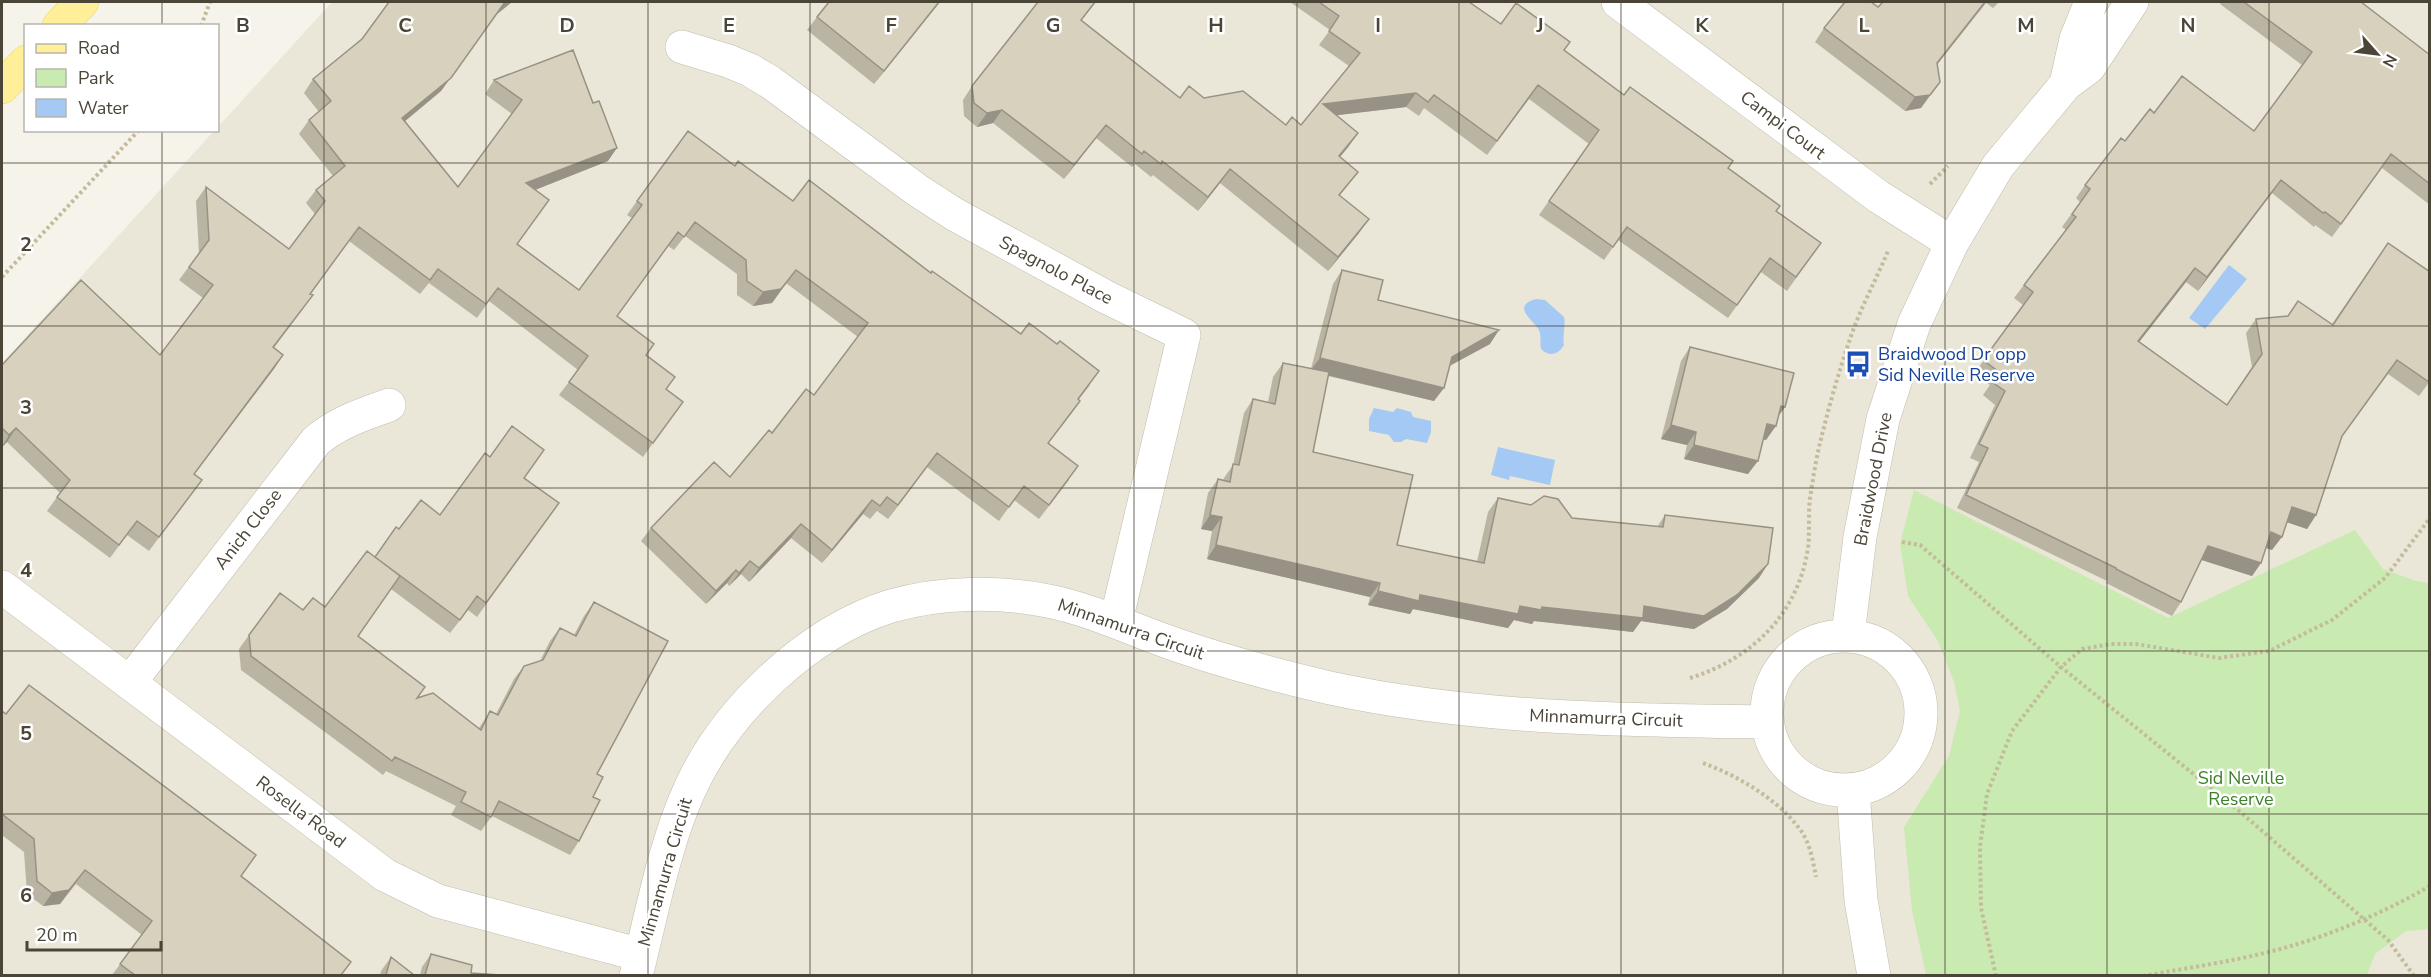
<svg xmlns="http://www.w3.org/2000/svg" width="2431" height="977" font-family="'Nunito Sans',sans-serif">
<rect width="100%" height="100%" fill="#f5f3ea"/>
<!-- residential -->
<path fill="#eae6d8" d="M 332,2 L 2429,2 L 2429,975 L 2,975 L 2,363 L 214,131 L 218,130 L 218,127 Z"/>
<!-- green -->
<path fill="#c9ebb1" d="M 1914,490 L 2168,618 L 2355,530 L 2383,569 L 2416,581 L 2429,583 L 2429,929 L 2406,931 L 2375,954 L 2367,975 L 1926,975 L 1912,910 L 1904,827 L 1949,756 L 1960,711 L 1954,682 L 1938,641 L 1908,596 L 1900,544 Z"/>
<!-- water -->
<path fill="#a4c9f4" d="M 2229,265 L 2247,279 L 2205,329 L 2189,318 Z
M 1536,299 L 1545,300 L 1564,317 C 1566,327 1562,335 1564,345 C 1558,355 1549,357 1541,349 C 1540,344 1541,338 1540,333 C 1538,322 1508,307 1536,299 Z
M 1374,408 L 1393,412 L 1397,408 L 1411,412 L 1413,417 L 1431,421 L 1431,432 L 1427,443 L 1406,439 L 1401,442 L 1394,442 L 1389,435 L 1369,431 L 1369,419 Z
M 1498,447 L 1555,460 L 1550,485 L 1510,476 L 1509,480 L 1491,475 Z"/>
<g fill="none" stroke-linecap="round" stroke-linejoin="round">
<!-- minor casing -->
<g stroke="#c2bdac" stroke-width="34">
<path id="minor" d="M 1618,2 L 1879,197 L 1952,243
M 682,47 L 728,61 L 750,70 L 770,82 L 917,190 L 954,214 L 1106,297 L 1184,335 L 1116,621
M 2066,84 L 2076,39 L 2091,2
M 2,587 L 385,875 L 438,901 L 641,955
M 1848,635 L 1860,537 L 1883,419 L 1914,324 L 1952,243 L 1998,166 L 2066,84 L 2089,67 L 2132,2
M1767 713a77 77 0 1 1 154 0a77 77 0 1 1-154 0Z
M 130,682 L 316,441 C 338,422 362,415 389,405
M 1853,790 L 1861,900 L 1874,976
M 636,976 C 651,917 664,846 689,791 C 724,712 807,632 891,606 C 940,592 998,591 1048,601 C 1084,608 1118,623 1152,636 C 1210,658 1270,674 1330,688 C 1474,719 1621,720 1767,722"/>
</g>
<!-- major casing -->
<g stroke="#ead364" stroke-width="34">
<path id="major" d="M 59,26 L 82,2
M 2,87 L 26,62"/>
</g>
<!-- path -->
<path stroke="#c4bb9c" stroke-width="4" stroke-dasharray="3 3" stroke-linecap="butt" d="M 201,26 L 210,2
M 1930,184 L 1948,166
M 2,277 L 139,130
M 1902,542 L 1920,545 L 2061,667 L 2238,810 L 2388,940 L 2414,976
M 1690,678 C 1752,659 1798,614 1808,548 C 1810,531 1808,514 1810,498 C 1813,479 1816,458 1821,439 C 1829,406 1839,371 1850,339 C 1860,309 1876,280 1888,251
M 1703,763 C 1738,776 1776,798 1799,828 C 1810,842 1813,861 1816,877
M 1996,976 L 1981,908 L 1980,847 L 1987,794 L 2012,731 L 2061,667 L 2082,649 L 2111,644 L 2136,644 L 2219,658 L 2269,651 L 2332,620 L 2385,578 L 2430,518
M 2143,976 C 2192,967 2243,960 2291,946 C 2338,932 2387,911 2430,886"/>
<!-- minor -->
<use href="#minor" stroke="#fff" stroke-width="33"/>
<!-- major -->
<use href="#major" stroke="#ffef99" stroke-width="33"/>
</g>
<!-- wall -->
<path fill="#bab4a3" d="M 940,2 L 874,84 L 807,30 L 817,17 Z
M 1096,2 L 1081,21 L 1180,98 L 1204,98 L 1286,125 L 1301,125 L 1349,66 L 1319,45 L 1330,30 L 1290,2 L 1469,2 L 1501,24 L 1564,51 L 1624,95 L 1728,168 L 1776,211 L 1821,243 L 1787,291 L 1761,272 L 1728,318 L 1618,240 L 1604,260 L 1539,215 L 1589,144 L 1529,99 L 1487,155 L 1424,108 L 1419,116 L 1406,107 L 1337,115 L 1349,146 L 1340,157 L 1348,185 L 1340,195 L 1359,233 L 1328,271 L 1220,183 L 1198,211 L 1153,175 L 1151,177 L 1135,164 L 1132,167 L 1096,138 L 1064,179 L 993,123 L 977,127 L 964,116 L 963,100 L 972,86 Z
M 1883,2 L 1999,2 L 1993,8 L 1986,3 L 1937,65 L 1921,108 L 1905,111 L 1815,42 L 1824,28 L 1878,7 Z
M 2221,2 L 2361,2 L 2430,55 L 2430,205 L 2382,168 L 2332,237 L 2315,225 L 2314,227 L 2272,193 L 2198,291 L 2186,282 L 2139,342 L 2227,405 L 2252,367 L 2246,333 L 2256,319 L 2332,324 L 2388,243 L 2430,381 L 2419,396 L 2388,374 L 2341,438 L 2316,515 L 2307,529 L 2287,522 L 2272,550 L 2266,548 L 2261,563 L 2252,576 L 2201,560 L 2181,602 L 2172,616 L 2106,583 L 2107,581 L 1957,508 L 1979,462 L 1970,458 L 1995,405 L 1983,395 L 1990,385 L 1974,374 L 2023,305 L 2014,298 L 2066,230 L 2062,227 L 2080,202 L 2076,198 L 2085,185 L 2125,141 L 2154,113 L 2254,131 L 2302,65 L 2220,4 Z
M 496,15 L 441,91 L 405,121 L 458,187 L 512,114 L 485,94 L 494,80 L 608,161 L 535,190 L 518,244 L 579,290 L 632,218 L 627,215 L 637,201 L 735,166 L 793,201 L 931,273 L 1090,385 L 1079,399 L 1071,414 L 1048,444 L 1069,480 L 1039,519 L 1014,500 L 999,521 L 927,467 L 888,519 L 877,511 L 870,519 L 863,514 L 822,563 L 791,538 L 749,582 L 741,574 L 729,586 L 727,583 L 706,604 L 641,541 L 651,528 L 730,477 L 772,433 L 814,395 L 858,337 L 786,283 L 772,303 L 753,306 L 737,295 L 737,274 L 685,236 L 674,250 L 668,246 L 617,316 L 646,355 L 666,389 L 683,402 L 643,457 L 559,395 L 578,370 L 489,301 L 477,318 L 429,283 L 420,294 L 349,241 L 310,294 L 303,309 L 274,348 L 283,355 L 194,474 L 202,480 L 149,551 L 127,535 L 110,558 L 47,511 L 60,493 L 7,442 L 2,447 L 2,365 L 160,355 L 203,298 L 179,280 L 199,253 L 196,201 L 206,187 L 289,249 L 315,214 L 306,203 L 316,190 L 333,176 L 299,134 L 309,120 L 319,112 L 304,93 L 313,79 Z
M 1342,270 L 1378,300 L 1490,344 L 1449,366 L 1434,401 L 1328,376 L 1313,452 L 1397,545 L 1477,562 L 1488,512 L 1498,498 L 1572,518 L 1657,527 L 1665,515 L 1759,578 L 1727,609 L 1694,629 L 1641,621 L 1633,632 L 1534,621 L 1532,624 L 1514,620 L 1508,628 L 1413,609 L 1410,614 L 1368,605 L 1370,597 L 1207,559 L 1212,531 L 1201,529 L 1208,493 L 1218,479 L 1223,480 L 1224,478 L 1233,465 L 1244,413 L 1253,399 L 1268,402 L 1273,377 L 1283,363 L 1311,369 L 1333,284 Z
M 1690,347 L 1779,416 L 1766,440 L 1763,439 L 1748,474 L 1684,459 L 1687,445 L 1661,439 L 1681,361 Z
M 490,457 L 525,478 L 559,503 L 477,617 L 468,610 L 450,633 L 391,589 L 358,637 L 418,698 L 479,728 L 490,711 L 496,714 L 514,679 L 524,666 L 540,661 L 550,641 L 560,628 L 574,635 L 584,616 L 594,602 L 597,774 L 593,797 L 579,841 L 570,855 L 492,816 L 481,831 L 451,815 L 456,806 L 386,771 L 383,775 L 241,670 L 239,649 L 249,635 L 303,610 L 325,607 L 375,557 L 399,529 L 440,515 Z
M 2,711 L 241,876 L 342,975 L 112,975 L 142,935 L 76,884 L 60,904 L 43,906 L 27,894 L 24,852 L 2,835 Z
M 431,954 L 471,973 L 500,975 L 420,975 L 422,967 Z
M 391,957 L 414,975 L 380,975 L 381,971 Z"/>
<!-- shaded-wall -->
<path fill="#979285" d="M 505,2 L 512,2 L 496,15 L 441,91 L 392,132 L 402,118 Z
M 939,2 L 940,2 L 874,84 L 884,71 Z
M 1985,2 L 1986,2 L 1927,77 L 1937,63 Z
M 1940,82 L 1921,108 L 1905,111 L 1915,97 Z
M 1416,93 L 1406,107 L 1314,118 L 1323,104 Z
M 1002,110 L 993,123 L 977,127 L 987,113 Z
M 1106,125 L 1096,138 L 1064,179 L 1074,165 Z
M 1358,133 L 1349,146 L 1329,170 L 1339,156 Z
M 617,148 L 608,161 L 517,197 L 526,183 Z
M 1230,169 L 1220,183 L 1198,211 L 1208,197 Z
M 2281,180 L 2272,193 L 2198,291 L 2207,277 Z
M 1369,219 L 1359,233 L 1328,271 L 1338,257 Z
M 2195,268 L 2186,282 L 2129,355 L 2138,341 Z
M 796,270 L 772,303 L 753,306 L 763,292 Z
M 1499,330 L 1490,344 L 1442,370 L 1452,357 Z
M 283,355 L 274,369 L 184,488 L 194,474 Z
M 1320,358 L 1444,388 L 1434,401 L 1310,371 Z
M 1781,406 L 1785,407 L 1775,421 Z
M 1767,424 L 1776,426 L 1766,440 L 1757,438 Z
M 1671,425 L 1696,432 L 1687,445 L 1661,439 Z
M 16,428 L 7,442 L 2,447 L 9,435 Z
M 1694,445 L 1758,461 L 1748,474 L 1684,459 Z
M 937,453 L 927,467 L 888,519 L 898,505 Z
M 872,500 L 863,514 L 822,563 L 832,550 Z
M 2292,507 L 2316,515 L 2307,529 L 2283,521 Z
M 1210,515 L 1222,517 L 1212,531 L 1201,529 Z
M 801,524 L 791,538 L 749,582 L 759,568 Z
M 2271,532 L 2282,537 L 2272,550 L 2261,546 Z
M 1216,545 L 1380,583 L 1370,597 L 1207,559 Z
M 2208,546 L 2261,563 L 2252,576 L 2199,559 Z
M 750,561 L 741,574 L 729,586 L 739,573 Z
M 1768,564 L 1759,578 L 1727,609 L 1694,629 L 1641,621 L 1633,632 L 1534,621 L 1532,624 L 1514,620 L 1508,628 L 1413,609 L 1410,614 L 1368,605 L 1378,591 L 1520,606 L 1542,607 Z
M 736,570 L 727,583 L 706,604 L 716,591 Z
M 85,870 L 60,904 L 43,906 L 52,893 Z"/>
<!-- building -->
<path fill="#d8d1be" stroke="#979285" stroke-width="1.5" d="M 389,2 L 505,2 L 451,78 L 402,118 L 458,187 L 522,100 L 494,80 L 573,50 L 593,103 L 599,101 L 617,148 L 526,183 L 549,200 L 517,244 L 579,290 L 642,205 L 637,201 L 688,131 L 735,166 L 738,161 L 793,201 L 809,180 L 931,273 L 932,271 L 1021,334 L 1029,323 L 1057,344 L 1060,341 L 1099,371 L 1078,399 L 1080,401 L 1048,443 L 1078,466 L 1049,505 L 1024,486 L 1009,507 L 937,453 L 898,505 L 887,497 L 880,506 L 872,500 L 832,550 L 801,524 L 759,568 L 750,561 L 739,573 L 736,570 L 716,591 L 651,528 L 714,462 L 730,477 L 769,430 L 772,433 L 806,389 L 814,395 L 868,323 L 796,270 L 781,289 L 763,292 L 747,281 L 746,260 L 695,222 L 684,237 L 678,232 L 617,316 L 654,344 L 646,355 L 675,377 L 666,389 L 683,402 L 653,443 L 569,382 L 588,356 L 498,288 L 486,304 L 438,269 L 430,280 L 359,227 L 310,294 L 313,295 L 273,347 L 283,355 L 194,474 L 202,480 L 159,537 L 137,521 L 119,545 L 57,497 L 70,480 L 16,428 L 9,435 L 2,428 L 2,365 L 81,280 L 160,355 L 213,285 L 189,267 L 209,240 L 206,187 L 289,249 L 325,201 L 316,190 L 345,166 L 309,120 L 331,101 L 313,79 L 362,39 Z
M 829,2 L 939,2 L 884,71 L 817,17 Z
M 1038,2 L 1095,2 L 1081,20 L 1180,98 L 1189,86 L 1204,98 L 1243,91 L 1286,125 L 1292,117 L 1301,125 L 1360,53 L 1329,31 L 1339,16 L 1319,2 L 1469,2 L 1501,24 L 1516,3 L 1570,42 L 1564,50 L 1624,95 L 1630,87 L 1733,161 L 1728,168 L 1780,206 L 1776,211 L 1821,243 L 1796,277 L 1770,258 L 1737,305 L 1627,227 L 1613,247 L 1549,201 L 1599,130 L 1538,85 L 1497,141 L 1434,95 L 1428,102 L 1416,93 L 1323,104 L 1358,133 L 1339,156 L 1358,172 L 1339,195 L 1369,219 L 1338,257 L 1230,169 L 1208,197 L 1162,161 L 1161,164 L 1144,151 L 1142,154 L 1106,125 L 1074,165 L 1002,110 L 987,113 L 974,103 L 972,86 Z
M 1845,2 L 1871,2 L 1878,7 L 1883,2 L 1985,2 L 1937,63 L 1940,82 L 1930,95 L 1915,97 L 1824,28 Z
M 2244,2 L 2361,2 L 2430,55 L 2430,184 L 2391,154 L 2341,224 L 2325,212 L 2323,213 L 2281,180 L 2207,277 L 2195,268 L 2138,341 L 2227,405 L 2262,354 L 2256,319 L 2288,316 L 2298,301 L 2333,325 L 2388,243 L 2430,272 L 2430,381 L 2429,382 L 2397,360 L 2342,436 L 2316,515 L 2292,507 L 2282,537 L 2271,532 L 2261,563 L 2208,546 L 2181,602 L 2116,569 L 2116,568 L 1966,495 L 1988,448 L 1979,444 L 2005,391 L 1992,382 L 1999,372 L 1983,360 L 2033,292 L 2024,285 L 2076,217 L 2072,214 L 2090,189 L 2085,185 L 2121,138 L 2125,141 L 2150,109 L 2154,113 L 2182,76 L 2254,131 L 2312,52 Z
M 1342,270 L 1383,280 L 1378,300 L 1499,330 L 1452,357 L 1444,388 L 1320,358 Z
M 1690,347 L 1794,373 L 1785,407 L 1781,406 L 1776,426 L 1767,424 L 1758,461 L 1694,445 L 1696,432 L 1671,425 Z
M 1283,363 L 1329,372 L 1313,452 L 1413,475 L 1397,545 L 1484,563 L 1498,498 L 1531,505 L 1544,496 L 1558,499 L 1572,518 L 1663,527 L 1665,515 L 1773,528 L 1768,564 L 1737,595 L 1704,616 L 1644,606 L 1643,618 L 1542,607 L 1541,610 L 1520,606 L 1518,614 L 1420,595 L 1419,601 L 1378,591 L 1380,583 L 1216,545 L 1222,517 L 1210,515 L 1218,479 L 1230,482 L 1233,464 L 1239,465 L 1253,399 L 1275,404 Z
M 512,426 L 544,450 L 524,478 L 559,503 L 486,603 L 477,596 L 460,620 L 375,557 L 396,527 L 399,529 L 421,500 L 440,515 L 485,453 L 490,457 Z
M 367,551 L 400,576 L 358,636 L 425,687 L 417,698 L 433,693 L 481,730 L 490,711 L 498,715 L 524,666 L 543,660 L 560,628 L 576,636 L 594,602 L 668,641 L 597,774 L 603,777 L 593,797 L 600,800 L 579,841 L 499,801 L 491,817 L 461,802 L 466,792 L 395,757 L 392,761 L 251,656 L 249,635 L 280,593 L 303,610 L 313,598 L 325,607 Z
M 29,685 L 256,855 L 241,876 L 351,962 L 341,975 L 135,975 L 120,964 L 152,921 L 85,870 L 69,890 L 52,893 L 37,881 L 34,839 L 2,814 L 2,711 L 6,714 Z
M 431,954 L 472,965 L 471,973 L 500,975 L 425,975 Z
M 391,957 L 414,975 L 386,975 Z"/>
<!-- grid -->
<path fill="none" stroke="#4a4537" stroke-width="1.5" stroke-opacity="0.55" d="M 162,2 L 162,26M 324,2 L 324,976M 486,2 L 486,976M 648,2 L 648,976M 810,2 L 810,976M 972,2 L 972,976M 1134,2 L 1134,976M 1297,2 L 1297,976M 1459,2 L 1459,976M 1621,2 L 1621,976M 1783,2 L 1783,976M 1945,2 L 1945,976M 2107,2 L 2107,976M 2269,2 L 2269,976M 162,130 L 162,976M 2,163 L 2430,163M 2,326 L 2430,326M 2,488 L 2430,488M 2,651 L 2430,651M 2,814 L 2430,814"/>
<!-- icons -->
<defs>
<g id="bus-bare" transform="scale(2.07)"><path d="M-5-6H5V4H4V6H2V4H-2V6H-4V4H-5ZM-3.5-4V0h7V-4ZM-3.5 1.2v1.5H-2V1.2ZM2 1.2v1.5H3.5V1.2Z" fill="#1a4fb4" stroke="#fff" stroke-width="2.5" paint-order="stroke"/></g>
</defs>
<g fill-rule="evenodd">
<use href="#bus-bare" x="1858" y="364"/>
</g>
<g text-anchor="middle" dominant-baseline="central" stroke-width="5" stroke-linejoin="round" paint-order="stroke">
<!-- street labels -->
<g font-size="18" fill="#4a4537" stroke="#fff">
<text transform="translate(1783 125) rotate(37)">Campi Court</text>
<text transform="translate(1056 270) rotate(28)">Spagnolo Place</text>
<text transform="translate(1873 479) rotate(-79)">Braidwood Drive</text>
<text transform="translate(248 529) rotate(-52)">Anich Close</text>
<text transform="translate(1131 629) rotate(19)">Minnamurra Circuit</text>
<text transform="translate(1606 718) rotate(2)">Minnamurra Circuit</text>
<text transform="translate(301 812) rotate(37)">Rosella Road</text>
<text transform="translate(665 872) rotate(-74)">Minnamurra Circuit</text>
</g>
<!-- transit labels -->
<g font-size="18" fill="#164399" stroke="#fff" text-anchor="start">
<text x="1878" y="354">Braidwood Dr opp<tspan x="1878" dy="21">Sid Neville Reserve</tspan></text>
</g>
<!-- park labels -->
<g font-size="18" fill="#3d8027" stroke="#fff">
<text x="2241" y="778">Sid Neville<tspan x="2241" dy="21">Reserve</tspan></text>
</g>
</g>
<g font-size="20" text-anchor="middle" font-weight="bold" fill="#4a4537" stroke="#fff" stroke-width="5" stroke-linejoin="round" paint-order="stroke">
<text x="243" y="32">B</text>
<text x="405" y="32">C</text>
<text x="567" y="32">D</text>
<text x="729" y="32">E</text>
<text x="891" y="32">F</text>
<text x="1053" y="32">G</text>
<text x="1216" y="32">H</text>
<text x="1378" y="32">I</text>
<text x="1540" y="32">J</text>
<text x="1702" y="32">K</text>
<text x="1864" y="32">L</text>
<text x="2026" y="32">M</text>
<text x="2188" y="32">N</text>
<text x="26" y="251">2</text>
<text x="26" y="414">3</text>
<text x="26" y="577">4</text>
<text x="26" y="740">5</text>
<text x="26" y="902">6</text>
</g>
<!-- border -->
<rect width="2431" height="977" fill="none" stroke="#4a4537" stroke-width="6"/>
<!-- legend -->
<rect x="24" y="24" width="195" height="108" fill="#ffffff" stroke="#b7b5af" stroke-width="1.5"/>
<rect x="36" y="44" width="30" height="9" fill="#ffef99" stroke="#b7b5af" stroke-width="1.5"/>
<text x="78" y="54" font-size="18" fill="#4a4537">Road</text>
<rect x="36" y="69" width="30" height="18" fill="#c9ebb1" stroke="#b7b5af" stroke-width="1.5"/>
<text x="78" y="84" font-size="18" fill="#4a4537">Park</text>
<rect x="36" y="99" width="30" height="18" fill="#a4c9f4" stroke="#b7b5af" stroke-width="1.5"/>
<text x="78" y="114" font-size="18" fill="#4a4537">Water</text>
<!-- north arrow -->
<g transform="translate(2377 54) rotate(118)" stroke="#ffffff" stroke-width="4.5" paint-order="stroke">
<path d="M0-4.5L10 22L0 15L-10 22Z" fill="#4a4537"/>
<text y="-9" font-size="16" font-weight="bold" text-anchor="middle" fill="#4a4537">N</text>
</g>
<!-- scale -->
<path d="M27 941v9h134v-9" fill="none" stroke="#4a4537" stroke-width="3"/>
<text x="36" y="941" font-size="18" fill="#4a4537" stroke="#ffffff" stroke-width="4.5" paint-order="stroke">20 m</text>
</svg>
